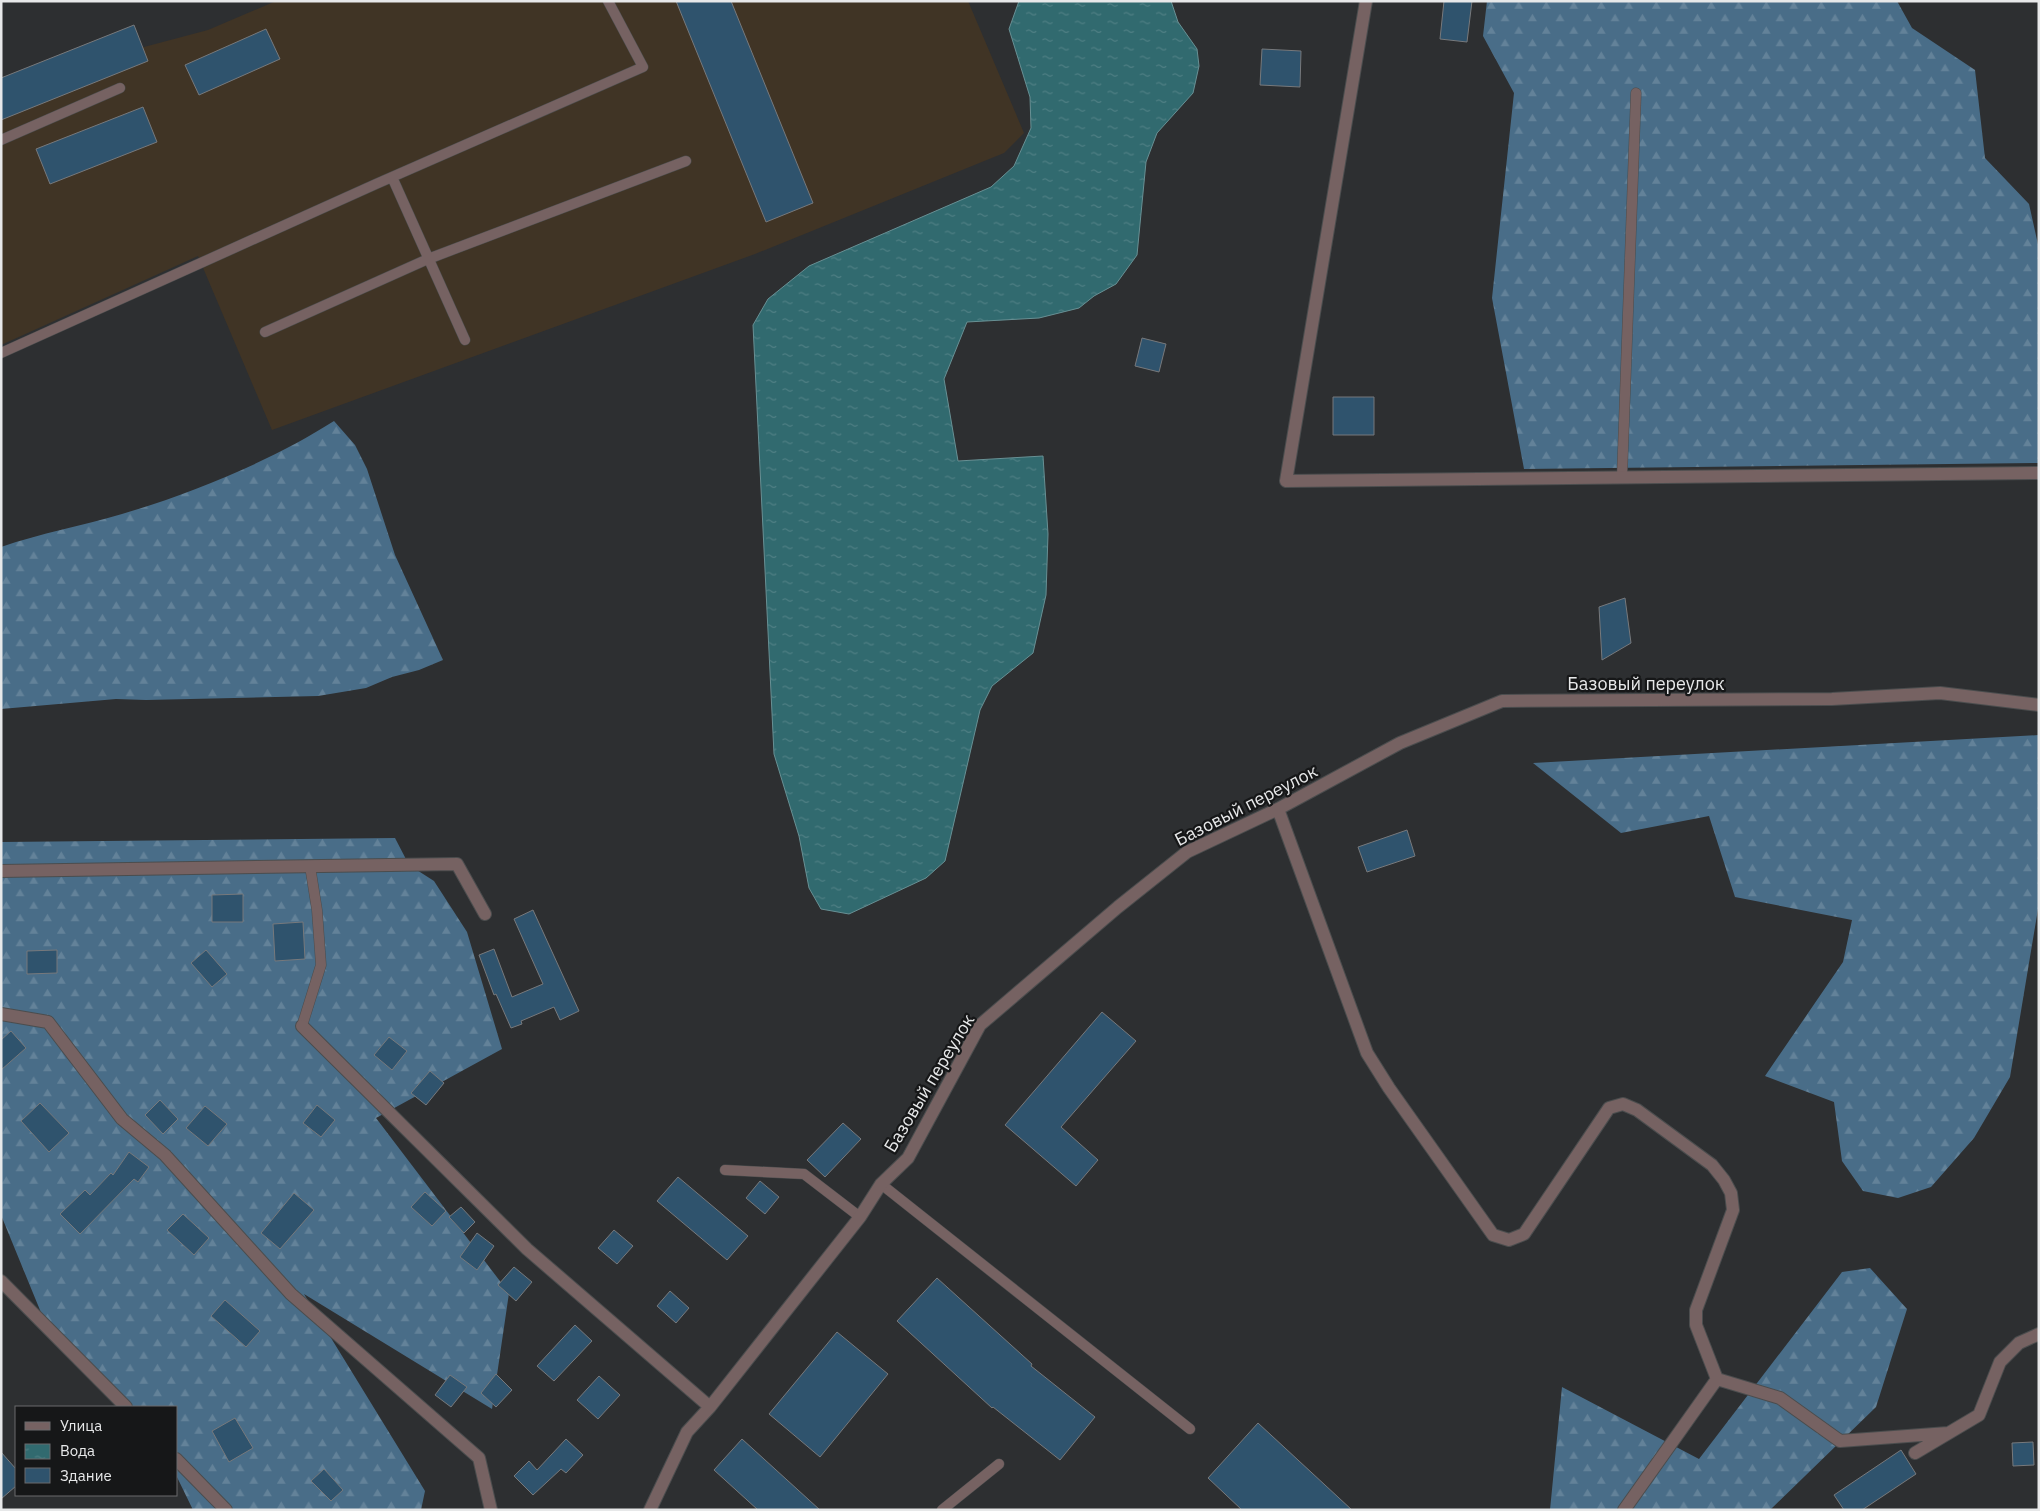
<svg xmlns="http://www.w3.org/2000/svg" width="2040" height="1511" font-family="'IBM Plex Sans',sans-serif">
<defs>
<pattern id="forest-firs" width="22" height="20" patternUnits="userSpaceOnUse" patternTransform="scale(1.25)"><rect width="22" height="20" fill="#496d88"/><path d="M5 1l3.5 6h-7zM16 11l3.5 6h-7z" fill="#638299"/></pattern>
<pattern id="water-ripples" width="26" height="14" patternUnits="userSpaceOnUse" patternTransform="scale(1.25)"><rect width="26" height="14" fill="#316a6f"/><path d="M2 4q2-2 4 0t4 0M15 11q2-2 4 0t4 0" fill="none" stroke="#4f7f84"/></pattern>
</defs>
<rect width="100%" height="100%" fill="#2d2f31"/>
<!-- industrial -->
<path fill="#403425" d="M 276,1 L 968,1 L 1024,133 L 1004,153 L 755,254 L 272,430 L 198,256 L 1,345 L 1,85 L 208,30 Z"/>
<!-- forest -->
<path fill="url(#forest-firs)" d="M 1487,1 L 1897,1 L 1912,28 L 1975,70 L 1985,158 L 2029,204 L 2039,249 L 2039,463 L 1524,469 L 1492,298 L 1514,93 L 1483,36 Z
M 334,421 L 355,445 L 367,469 L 395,555 L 443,660 L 419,670 L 392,677 L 366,688 L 318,696 L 146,700 L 116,699 L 1,709 L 1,547 C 41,533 82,526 122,514 C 193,493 271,461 334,421 Z
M 2039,735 L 2039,903 L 2010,1077 L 1974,1138 L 1931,1187 L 1898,1198 L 1863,1191 L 1842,1161 L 1834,1102 L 1765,1076 L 1843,962 L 1852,920 L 1735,897 L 1709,816 L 1621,833 L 1533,763 Z
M 395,838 L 409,865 L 434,881 L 467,932 L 502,1049 L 376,1118 L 509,1293 L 492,1409 L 304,1294 L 425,1491 L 421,1510 L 193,1510 L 176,1475 L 176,1407 L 120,1407 L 42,1315 L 1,1215 L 1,842 Z
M 1870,1268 L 1907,1309 L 1876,1407 L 1770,1510 L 1550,1510 L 1562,1387 L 1699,1459 L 1842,1272 Z"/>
<!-- water -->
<path fill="url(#water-ripples)" stroke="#689094" d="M 1019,1 L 1171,1 L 1178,22 L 1197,49 L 1199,66 L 1193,93 L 1157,133 L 1146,162 L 1137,255 L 1116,284 L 1094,296 L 1079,308 L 1039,318 L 967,322 L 944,379 L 958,461 L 1043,456 L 1048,534 L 1046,595 L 1033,653 L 992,686 L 980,710 L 945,861 L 926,878 L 849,914 L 821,909 L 809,888 L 799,836 L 774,754 L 753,325 L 768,299 L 809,266 L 991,187 L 1014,166 L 1031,128 L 1030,97 L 1009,29 Z"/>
<!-- building -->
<path fill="#2f536d" stroke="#77797c" d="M 676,1 L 731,1 L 813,203 L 766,222 Z
M 1444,1 L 1472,1 L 1467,42 L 1440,39 Z
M 134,25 L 148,61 L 1,120 L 1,78 Z
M 266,29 L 280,59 L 199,95 L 185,65 Z
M 1262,49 L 1301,51 L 1300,87 L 1260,85 Z
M 143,107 L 157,142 L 50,184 L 36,149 Z
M 1142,338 L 1166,344 L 1159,372 L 1135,366 Z
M 1333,397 L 1374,397 L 1374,435 L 1333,435 Z
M 1625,598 L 1631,643 L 1602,660 L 1599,607 Z
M 1407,830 L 1415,856 L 1367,872 L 1358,847 Z
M 243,894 L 243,922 L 212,922 L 212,895 Z
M 533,910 L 579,1011 L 560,1020 L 554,1007 L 521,1021 L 522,1024 L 511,1028 L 496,994 L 494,995 L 479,955 L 494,949 L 512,997 L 543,984 L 514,919 Z
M 303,922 L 305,959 L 275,961 L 273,924 Z
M 57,950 L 57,973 L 27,974 L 27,951 Z
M 206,950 L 227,974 L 212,987 L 191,963 Z
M 1102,1012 L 1136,1041 L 1061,1127 L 1098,1160 L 1076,1186 L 1005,1125 Z
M 11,1031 L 26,1048 L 1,1070 L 1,1040 Z
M 389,1037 L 407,1051 L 392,1070 L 374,1055 Z
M 430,1071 L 444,1083 L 426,1105 L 411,1093 Z
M 160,1100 L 178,1119 L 163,1134 L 145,1115 Z
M 40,1103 L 69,1133 L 49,1152 L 21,1121 Z
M 317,1105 L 335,1120 L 321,1137 L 303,1123 Z
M 205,1106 L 227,1124 L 208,1146 L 186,1128 Z
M 843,1123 L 861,1139 L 825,1177 L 807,1160 Z
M 129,1152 L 149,1167 L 138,1182 L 134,1179 L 80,1234 L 60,1214 L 85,1190 L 90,1195 L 111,1173 L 113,1175 Z
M 678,1177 L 748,1236 L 727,1260 L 657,1201 Z
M 760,1181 L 779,1197 L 765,1214 L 746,1198 Z
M 425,1192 L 446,1211 L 432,1226 L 411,1207 Z
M 294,1193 L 314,1210 L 280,1249 L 261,1233 Z
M 461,1207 L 475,1222 L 464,1233 L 449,1217 Z
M 183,1214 L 209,1238 L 194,1255 L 167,1230 Z
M 614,1230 L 633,1246 L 617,1264 L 598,1248 Z
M 477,1233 L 494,1246 L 477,1270 L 460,1257 Z
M 514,1267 L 532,1282 L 516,1301 L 498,1285 Z
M 937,1278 L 1032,1364 L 1031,1366 L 1095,1417 L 1060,1460 L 993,1407 L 992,1408 L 897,1321 Z
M 670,1291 L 689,1308 L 676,1323 L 657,1306 Z
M 225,1300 L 260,1331 L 246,1347 L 211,1316 Z
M 575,1325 L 592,1341 L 554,1381 L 537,1366 Z
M 837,1332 L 888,1374 L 820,1457 L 769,1414 Z
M 496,1374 L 512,1390 L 496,1407 L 481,1393 Z
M 450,1375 L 467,1387 L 451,1407 L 435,1395 Z
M 599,1376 L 620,1395 L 598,1419 L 577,1400 Z
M 235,1418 L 253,1448 L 229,1462 L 212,1431 Z
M 1258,1423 L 1352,1510 L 1242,1510 L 1208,1478 Z
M 566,1439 L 583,1455 L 566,1473 L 561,1469 L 533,1495 L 514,1476 L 529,1461 L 537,1470 Z
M 742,1439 L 820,1510 L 758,1510 L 714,1470 Z
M 2033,1442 L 2034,1465 L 2013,1466 L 2012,1443 Z
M 1901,1450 L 1916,1474 L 1862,1510 L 1844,1510 L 1834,1495 Z
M 1,1452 L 16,1469 L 16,1486 L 1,1499 Z
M 324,1469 L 343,1490 L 331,1501 L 311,1481 Z"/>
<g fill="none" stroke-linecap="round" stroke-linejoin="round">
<!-- lane casing -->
<g stroke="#4b4d4e" stroke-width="11">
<path id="lane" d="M 1,140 L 120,88
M 392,177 L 465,340
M 265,332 L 428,259 L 686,161
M 1,353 L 376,184 L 643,67 L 608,1
M 1622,477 L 1636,93
M 302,1026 L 321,965 L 317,910 L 310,866
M 725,1170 L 804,1174 L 860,1217
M 881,1184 L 1190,1429
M 942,1510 L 999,1464"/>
</g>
<!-- street casing -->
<g stroke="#4b4d4e" stroke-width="14">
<path id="street" d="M 1366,1 L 1286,481 L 2039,473
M 1278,809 L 1367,1053 L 1389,1088 L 1493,1235 L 1509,1240 L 1524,1234 L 1609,1108 L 1623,1104 L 1637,1110 L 1712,1165 L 1724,1180 L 1731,1193 L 1733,1210 L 1696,1310 L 1696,1325 L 1717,1379
M 1,871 L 457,864 L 485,914
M 1,1014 L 48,1022 L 122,1119 L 165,1155 L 291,1294 L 479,1458 L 491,1510
M 302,1026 L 527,1249 L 710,1407
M 1,1281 L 126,1407
M 1915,1453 L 1979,1415 L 2000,1362 L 2019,1343 L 2039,1334
M 176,1459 L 226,1510
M 650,1510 L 687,1432 L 710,1407 L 860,1217 L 881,1184 L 908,1158 L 980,1025 L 1118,907 L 1187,852 L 1278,809 L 1400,743 L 1502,701 L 1832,699 L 1940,693 L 2039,705
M 1624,1510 L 1717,1379 L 1780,1398 L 1840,1441 L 1948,1433"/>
</g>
<!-- lane -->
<use href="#lane" stroke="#766262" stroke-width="10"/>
<!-- street -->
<use href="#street" stroke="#766262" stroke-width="12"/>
</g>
<g text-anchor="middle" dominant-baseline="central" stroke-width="4.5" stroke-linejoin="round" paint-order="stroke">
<!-- street labels -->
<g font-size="18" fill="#e7e8e9" stroke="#161718">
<text x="1646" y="683">Базовый переулок</text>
<text transform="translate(1246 805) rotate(-27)">Базовый переулок</text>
<text transform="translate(929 1083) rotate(-59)">Базовый переулок</text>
</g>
</g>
<!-- border -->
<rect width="2040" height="1511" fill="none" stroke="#e7e8e9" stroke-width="5"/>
<!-- legend -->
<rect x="15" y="1406" width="162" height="90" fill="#161718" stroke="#6a6b6c"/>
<rect x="25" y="1422" width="25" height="8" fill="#766262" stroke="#6a6b6c"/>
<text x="60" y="1431" font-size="15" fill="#e7e8e9">Улица</text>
<rect x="25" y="1444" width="25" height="15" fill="url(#water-ripples)" stroke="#6a6b6c"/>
<text x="60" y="1456" font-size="15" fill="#e7e8e9">Вода</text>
<rect x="25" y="1468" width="25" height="15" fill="#2f536d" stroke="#6a6b6c"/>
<text x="60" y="1481" font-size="15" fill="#e7e8e9">Здание</text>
</svg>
